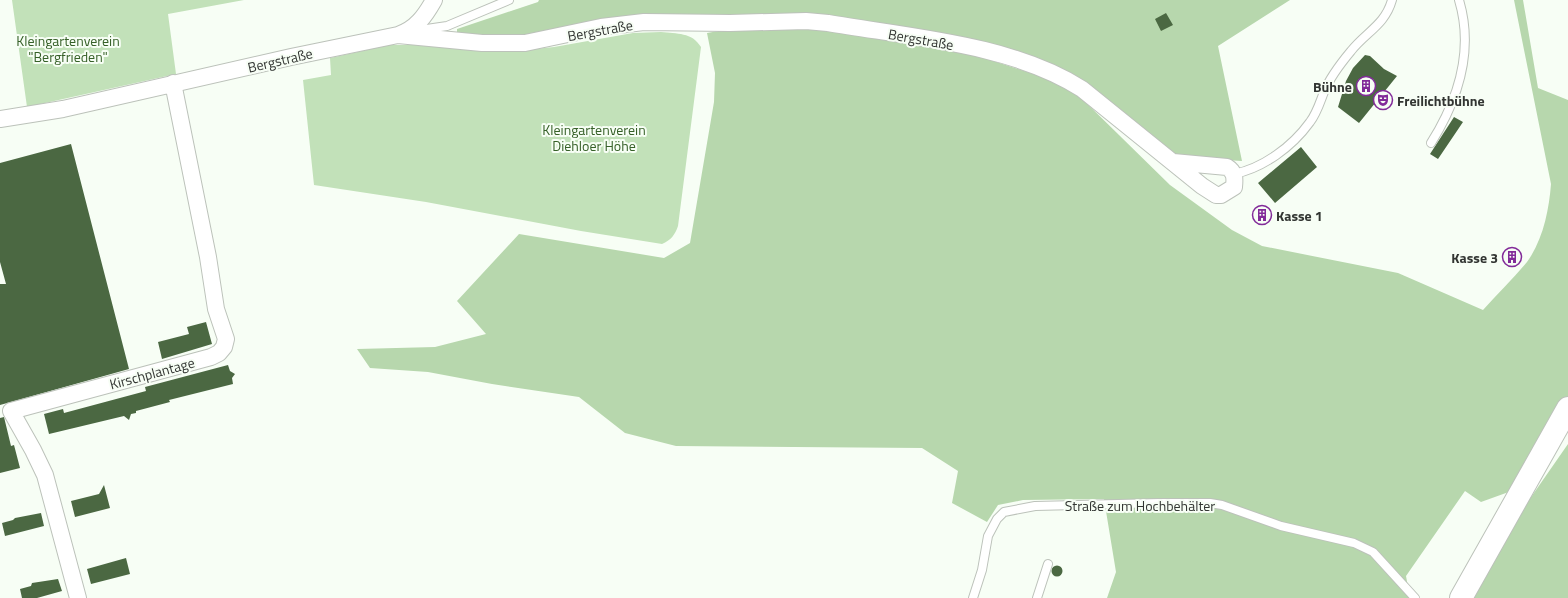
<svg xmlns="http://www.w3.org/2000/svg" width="1568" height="598" font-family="'Titillium Web',sans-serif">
<rect width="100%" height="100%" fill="#f7fef5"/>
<!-- green -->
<path fill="#c2e1b9" d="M 12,0 L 244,0 L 168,14 L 176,74 L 27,107 Z
M 661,32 C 677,34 692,32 701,47 L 678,226 C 675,235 671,240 662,244 L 581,231 L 426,202 L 314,185 L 303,80 L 331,75 L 330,58 L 389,45 L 420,45 L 506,52 L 554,47 L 633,33 Z"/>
<!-- forest -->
<path fill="#b7d7ad" d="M 539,0 L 1290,0 L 1218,46 L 1242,161 L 1174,157 L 1069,86 L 1170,185 L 1232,230 L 1262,246 L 1398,273 L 1483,310 C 1497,294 1513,279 1527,262 C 1543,240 1549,210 1551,184 L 1514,0 L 1523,0 L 1538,88 L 1568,100 L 1568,401 L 1517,489 L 1481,502 L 1465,491 L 1406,576 L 1410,598 L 1107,598 L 1116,572 L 1104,499 L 1023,500 L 998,505 L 987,522 L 952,503 L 958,471 L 922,448 L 676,446 L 625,433 L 579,397 L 492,384 L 428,372 L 370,368 L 357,349 L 435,347 L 486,334 L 457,301 L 519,234 L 664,258 L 690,243 L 714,102 L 715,73 L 707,33 L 730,29 L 801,28 L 865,36 L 972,54 L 1067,85 L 1073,75 L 1061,68 L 982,43 L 830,16 L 525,37 L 457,35 L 457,29 L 538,2 Z
M 1568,444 L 1568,598 L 1461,598 Z"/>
<!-- building -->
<path fill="#4b6842" d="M 1166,13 L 1173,25 L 1161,31 L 1155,19 Z
M 1365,55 L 1370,56 L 1384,69 L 1397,76 L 1359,123 L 1338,107 L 1346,81 L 1353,68 Z
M 1454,117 L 1463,122 L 1438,159 L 1430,154 Z
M 71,144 L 129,369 L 0,405 L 0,284 L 6,284 L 0,262 L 0,163 Z
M 1301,147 L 1317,167 L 1275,203 L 1258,183 Z
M 206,322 L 212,344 L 162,359 L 158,342 L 189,334 L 187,327 Z
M 228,365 L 230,371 L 235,374 L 232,378 L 233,384 L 169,400 L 170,402 L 136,411 L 136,413 L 131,414 L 129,420 L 124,416 L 49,434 L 44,414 L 63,409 L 64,413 L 146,391 L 145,387 Z
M 4,417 L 11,446 L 14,445 L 20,468 L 0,473 L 0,418 Z
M 104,485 L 110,508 L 75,517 L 71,501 L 99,494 Z
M 41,513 L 44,526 L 5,536 L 2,523 L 13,520 L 15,518 Z
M 126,558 L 130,574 L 91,584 L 87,569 Z
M1051.5 571a5.5 5.5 0 1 1 11 0a5.5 5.5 0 1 1-11 0Z
M 58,579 L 62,591 L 37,598 L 22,598 L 20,589 L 31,586 L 32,583 Z"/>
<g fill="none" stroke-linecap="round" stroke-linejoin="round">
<!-- service casing -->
<g stroke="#bcc2ba" stroke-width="10">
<path id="service" d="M 413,31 L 447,26 L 509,0
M 1431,143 C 1458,100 1474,50 1459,0
M 1234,174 C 1263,168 1292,147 1310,122 C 1317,113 1320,102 1324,92 C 1330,77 1341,63 1351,51 C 1366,32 1385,25 1392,0
M 973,598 L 982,570 L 988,536 L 997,519 L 1004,512 L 1035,506 L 1160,503 L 1210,503 L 1222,505 L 1281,526 L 1354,543 L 1373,552 L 1415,598
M 1037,598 L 1048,564"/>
</g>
<!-- minor casing -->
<g stroke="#bcc2ba" stroke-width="18">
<path id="minor" d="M 398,35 C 416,29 425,16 434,0
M 0,119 L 63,109 L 291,57 L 398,35 L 482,43 L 525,43 L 601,27 L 644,22 L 730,23 L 806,21 L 828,23 C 909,37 1012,44 1082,89 L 1202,186 L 1216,195 L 1221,195 L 1234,187 C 1235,178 1235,172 1227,167 L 1173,162
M 78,598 L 45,475 L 33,450 L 11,411 L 211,357 L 219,353 L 224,347 L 226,339 L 216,309 L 208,257 L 173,83"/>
</g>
<!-- secondary casing -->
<g stroke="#bcc2ba" stroke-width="24">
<path id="secondary" d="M 1461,598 L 1568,408"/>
</g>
<!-- service -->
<use href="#service" stroke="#fff" stroke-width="8"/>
<!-- minor -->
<use href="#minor" stroke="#fff" stroke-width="16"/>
<!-- secondary -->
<use href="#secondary" stroke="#fff" stroke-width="22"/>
</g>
<!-- icons -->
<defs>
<g id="building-ring" transform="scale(1)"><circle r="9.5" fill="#f7fef5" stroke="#822b99" stroke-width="1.5"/><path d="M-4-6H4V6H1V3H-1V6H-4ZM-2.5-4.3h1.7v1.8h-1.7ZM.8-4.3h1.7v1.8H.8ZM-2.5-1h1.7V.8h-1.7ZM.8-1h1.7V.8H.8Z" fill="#822b99"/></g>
<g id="theatre-ring" transform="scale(1)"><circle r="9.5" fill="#f7fef5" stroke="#822b99" stroke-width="1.5"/><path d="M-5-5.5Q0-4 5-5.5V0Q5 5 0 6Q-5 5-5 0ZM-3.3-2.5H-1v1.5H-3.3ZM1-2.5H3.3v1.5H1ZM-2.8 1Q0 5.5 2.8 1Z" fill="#822b99"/></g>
</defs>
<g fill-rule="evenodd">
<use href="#building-ring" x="1366" y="86"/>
<use href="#theatre-ring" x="1383" y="100"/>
<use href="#building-ring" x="1262" y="215"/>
<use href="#building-ring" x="1512" y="257"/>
</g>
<g text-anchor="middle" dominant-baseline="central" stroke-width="4" stroke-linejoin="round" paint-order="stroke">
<!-- street labels -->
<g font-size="14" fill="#323532" stroke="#f7fef5">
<text transform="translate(600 30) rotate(-10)">Bergstraße</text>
<text transform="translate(921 39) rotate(10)">Bergstraße</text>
<text transform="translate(280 60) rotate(-13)">Bergstraße</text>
<text transform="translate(152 373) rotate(-15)">Kirschplantage</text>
<text x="1140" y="505">Straße zum Hochbehälter</text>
</g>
<!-- park labels -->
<g font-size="14" fill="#366028" stroke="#f7fef5">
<text x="68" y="40">Kleingartenverein<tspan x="68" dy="16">"Bergfrieden"</tspan></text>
<text x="594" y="129">Kleingartenverein<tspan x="594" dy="16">Diehloer Höhe</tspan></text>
</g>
<!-- poi labels -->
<g font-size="14" font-weight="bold" fill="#323532" stroke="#f7fef5" text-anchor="end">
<text x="1352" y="86">Bühne</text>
<text x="1397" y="100" text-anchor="start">Freilichtbühne</text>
<text x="1276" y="215" text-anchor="start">Kasse 1</text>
<text x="1498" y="257">Kasse 3</text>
</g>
</g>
</svg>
